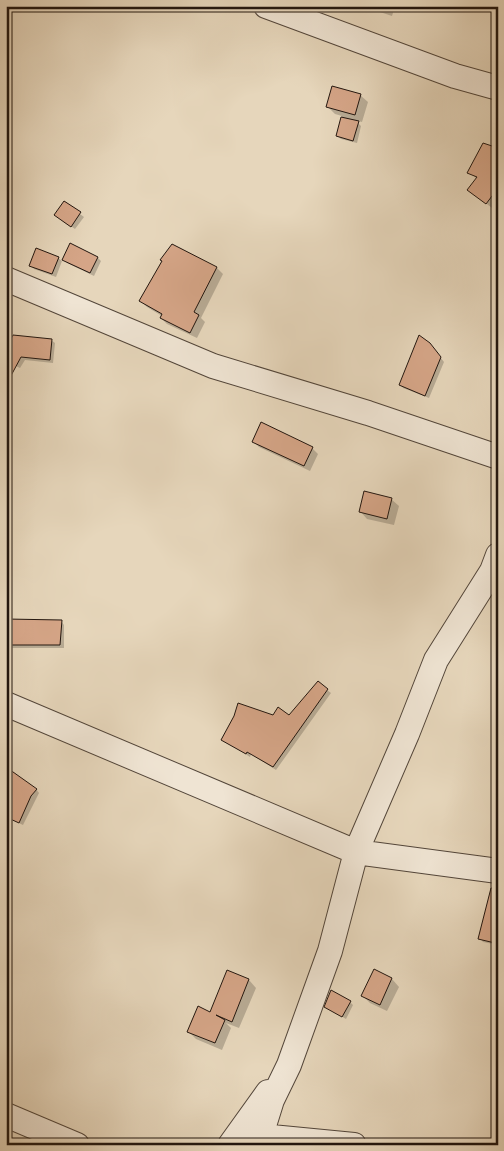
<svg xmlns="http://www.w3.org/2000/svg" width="504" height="1151" font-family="'Sorts Mill Goudy',serif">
<rect width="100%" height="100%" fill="#e6d6bb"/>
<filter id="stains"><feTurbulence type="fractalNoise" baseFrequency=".004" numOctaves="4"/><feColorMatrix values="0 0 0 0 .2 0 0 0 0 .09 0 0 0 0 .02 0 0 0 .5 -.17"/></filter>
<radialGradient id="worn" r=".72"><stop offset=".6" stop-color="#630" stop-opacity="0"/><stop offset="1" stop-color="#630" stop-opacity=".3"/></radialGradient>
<!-- shadow -->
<path fill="#0003" d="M 362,6 L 395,6 L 392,16 Z
M 360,95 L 368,102 L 362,122 L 355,120 L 361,126 L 357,143 L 341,139 L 337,136 L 342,116 L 335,114 L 328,107 Z
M 498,150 L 498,200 L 492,208 L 469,190 L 477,179 L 469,172 Z
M 64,202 L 84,217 L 75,229 L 59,218 Z
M 71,245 L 98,258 L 101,261 L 94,276 L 67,263 L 64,259 Z
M 172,245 L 217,268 L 223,274 L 201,318 L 205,322 L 197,338 L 167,324 L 161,318 L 162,316 L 147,307 L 141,301 Z
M 58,258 L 62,261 L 56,277 L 34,269 L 31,265 Z
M 51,340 L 55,343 L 53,363 L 25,360 L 20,368 L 6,361 Z
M 433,348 L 444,362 L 429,398 L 403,388 L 400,384 Z
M 253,441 L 312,448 L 318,454 L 310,471 L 259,447 Z
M 391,499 L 399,506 L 394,525 L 367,519 L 360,511 Z
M 6,621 L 61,621 L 64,625 L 64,648 L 6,648 Z
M 327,690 L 331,693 L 276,770 L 251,754 L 250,757 L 222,739 L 274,716 L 289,716 Z
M 36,789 L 39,793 L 23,825 L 6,817 L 6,796 Z
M 498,922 L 498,945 L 483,942 L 480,938 Z
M 375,971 L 392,979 L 399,987 L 387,1011 L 370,1003 L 363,996 Z
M 227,972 L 249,980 L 256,988 L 239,1028 L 226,1023 L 231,1028 L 222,1050 L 196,1039 L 188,1031 L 210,1014 Z
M 350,1002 L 353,1005 L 346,1019 L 326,1007 Z"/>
<!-- building -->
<path fill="#d5a587" stroke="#22160f" d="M 332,86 L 361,94 L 355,115 L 326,107 Z
M 341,117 L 359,121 L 353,141 L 336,136 Z
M 483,143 L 498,148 L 498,188 L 486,204 L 467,190 L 477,177 L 467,173 Z
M 64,201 L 81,212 L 71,227 L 54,215 Z
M 70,243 L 98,257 L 90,273 L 62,260 Z
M 172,244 L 217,267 L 194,312 L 199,315 L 190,333 L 160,318 L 162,314 L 139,301 L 162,261 L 160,260 Z
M 36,248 L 59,257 L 52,274 L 29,266 Z
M 13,335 L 52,339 L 50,360 L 21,357 L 6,385 L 6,348 Z
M 419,335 L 430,343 L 441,357 L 425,396 L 399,385 Z
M 261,422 L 313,447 L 304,466 L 252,442 Z
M 364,491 L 392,498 L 387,519 L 359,512 Z
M 6,619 L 62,620 L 60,645 L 6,645 Z
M 318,681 L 328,689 L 273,767 L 247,752 L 246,754 L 221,740 L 234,716 L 238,703 L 273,715 L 278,707 L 289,715 Z
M 6,767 L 37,789 L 31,796 L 19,823 L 6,817 Z
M 491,888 L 498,889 L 498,933 L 495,943 L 478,939 Z
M 374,969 L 392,978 L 380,1005 L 361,996 Z
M 227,970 L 249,979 L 232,1022 L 216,1015 L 225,1020 L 215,1043 L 187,1032 L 198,1006 L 210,1012 Z
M 331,990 L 351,1001 L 342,1017 L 324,1007 Z"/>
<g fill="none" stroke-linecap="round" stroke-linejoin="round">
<!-- minor casing -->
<g stroke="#53463a" stroke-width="26">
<path id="minor" d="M 266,6 L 455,76 L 498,88
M 6,279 L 213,366 L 368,413 L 498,457
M 6,704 L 356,852 L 498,871
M 6,1115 L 77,1145
M 261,1136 L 354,1145
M 230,1145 L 268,1092
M 258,1145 L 272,1100 L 289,1065 L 330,951 L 356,852 L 407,734 L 436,660 L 492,571 L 498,555"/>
</g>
<!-- minor -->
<use href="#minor" stroke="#efe4d3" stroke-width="24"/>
</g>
<!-- margin -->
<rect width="504" height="1151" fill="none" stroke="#e6d6bb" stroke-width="25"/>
<rect x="8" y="8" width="489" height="1136" fill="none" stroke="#22160f" stroke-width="2.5"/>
<rect x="12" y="12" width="479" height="1126" fill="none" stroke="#22160f"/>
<rect width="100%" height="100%" filter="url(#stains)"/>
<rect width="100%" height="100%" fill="url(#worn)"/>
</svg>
